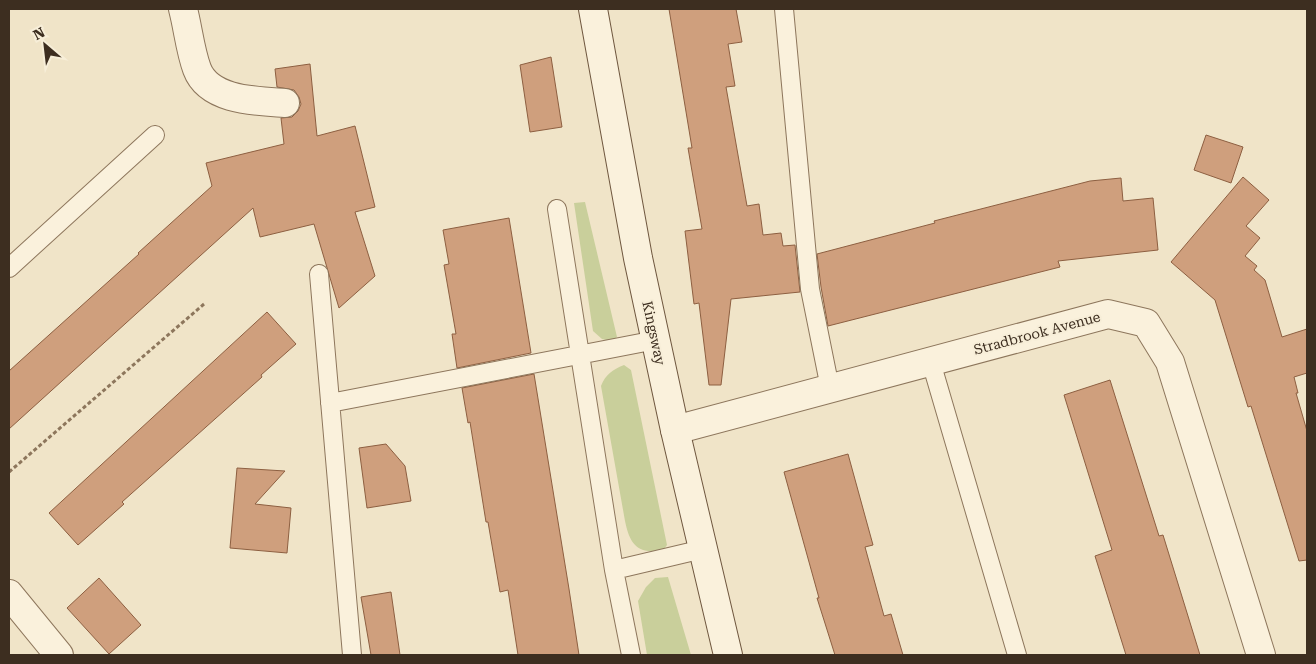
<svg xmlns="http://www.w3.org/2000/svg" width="1316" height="664" font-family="'Roboto Serif',serif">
<rect width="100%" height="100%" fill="#f0e4c8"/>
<!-- green -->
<path fill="#c9cf9b" d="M 585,202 L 617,337 L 611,341 L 602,339 L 593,331 L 574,203 Z
M 624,365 L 631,370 L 667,545 L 664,549 C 659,550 652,552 648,551 C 632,549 628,535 625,521 L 601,386 C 606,374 612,370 624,365 Z
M 668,577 L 691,655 L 647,655 L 638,601 L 646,587 L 655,578 Z"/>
<!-- building -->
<path fill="#cf9f7d" stroke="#8d5f41" d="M 669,9 L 736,9 L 742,42 L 728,44 L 735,86 L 726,87 L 747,206 L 759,204 L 763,235 L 781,233 L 783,246 L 795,245 L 800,292 L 731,299 L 721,385 L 709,385 L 699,303 L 694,304 L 685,231 L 702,229 L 688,148 L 692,148 Z
M 551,57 L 562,127 L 530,132 L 520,65 Z
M 310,64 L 317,136 L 355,126 L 375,207 L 355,212 L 375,276 L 339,308 L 314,224 L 260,237 L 253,208 L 9,429 L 9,371 L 139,254 L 138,253 L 212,186 L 206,163 L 284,144 L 281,118 L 292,117 L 298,111 L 301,104 L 299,97 L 294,90 L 277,87 L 275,69 Z
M 1206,135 L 1243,147 L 1231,183 L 1194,170 Z
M 1243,177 L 1269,200 L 1246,226 L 1260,238 L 1245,256 L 1257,266 L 1254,270 L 1265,280 L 1282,337 L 1307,329 L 1307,373 L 1294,377 L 1298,393 L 1296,393 L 1307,431 L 1307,560 L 1299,561 L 1251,406 L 1248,407 L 1215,300 L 1171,262 Z
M 1121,178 L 1123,201 L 1153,198 L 1158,250 L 1058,261 L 1060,267 L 828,326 L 821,287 L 817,254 L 935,223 L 934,221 L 1090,181 Z
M 509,218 L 531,353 L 457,368 L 452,334 L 456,334 L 444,265 L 449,264 L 443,230 Z
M 267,312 L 296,344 L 261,375 L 262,377 L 122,502 L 124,504 L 78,545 L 49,513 Z
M 534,374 L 569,589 L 579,655 L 518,655 L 508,590 L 500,592 L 488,522 L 486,522 L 470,422 L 468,423 L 462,388 Z
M 1110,380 L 1159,536 L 1163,535 L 1200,655 L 1126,655 L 1095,556 L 1112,550 L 1064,395 Z
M 386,444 L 405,466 L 411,501 L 367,508 L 359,448 Z
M 848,454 L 873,545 L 865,547 L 884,616 L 891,614 L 903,655 L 835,655 L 817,598 L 819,598 L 784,472 Z
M 237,468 L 285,471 L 255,504 L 291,508 L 287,553 L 230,548 Z
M 99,578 L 141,625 L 109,654 L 67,608 Z
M 391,592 L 400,655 L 371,655 L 361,597 Z"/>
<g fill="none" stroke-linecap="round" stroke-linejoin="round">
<!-- lane casing -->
<g stroke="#8d765c" stroke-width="20">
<path id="lane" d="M 784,9 L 810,289 L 830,388
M 557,209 L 614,570 L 631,655
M 9,268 L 155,135
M 319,274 L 352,655
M 931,362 L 1017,655
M 330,403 L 656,340
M 614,570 L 703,549"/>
</g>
<!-- street casing -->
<g stroke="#8d765c" stroke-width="30">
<path id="street" d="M 183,9 C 188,28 190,50 197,69 C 209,101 257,101 285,103
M 675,430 L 1108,314 L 1146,323 L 1170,362 L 1261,655
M 9,594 L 59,655"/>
</g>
<!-- secondary casing -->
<g stroke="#6f573f" stroke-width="30">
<path id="secondary" d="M 593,9 L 638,258 L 675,430 L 728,655"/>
</g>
<!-- path -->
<path stroke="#8d765c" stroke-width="3" stroke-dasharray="4 2.5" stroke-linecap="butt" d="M 9,472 L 204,304"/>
<!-- lane -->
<use href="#lane" stroke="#faf1dc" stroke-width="18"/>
<!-- street -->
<use href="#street" stroke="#faf1dc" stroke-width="28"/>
<!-- secondary -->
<use href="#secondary" stroke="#faf1dc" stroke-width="28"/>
</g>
<g text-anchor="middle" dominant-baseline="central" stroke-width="4" stroke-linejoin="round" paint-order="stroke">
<!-- street labels -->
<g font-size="14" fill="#3d2e20" stroke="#f7eed8">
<text transform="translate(654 333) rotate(78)">Kingsway</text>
<text transform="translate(1037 333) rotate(-15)">Stradbrook Avenue</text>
</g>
</g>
<!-- border -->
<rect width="1316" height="664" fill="none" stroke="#3d2e20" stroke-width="20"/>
<!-- north arrow -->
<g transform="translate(45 45) rotate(332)" stroke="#f7eed8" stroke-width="4" paint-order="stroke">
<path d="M0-4L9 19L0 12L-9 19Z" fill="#3d2e20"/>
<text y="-8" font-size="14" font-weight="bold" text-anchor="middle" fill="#3d2e20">N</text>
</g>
</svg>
